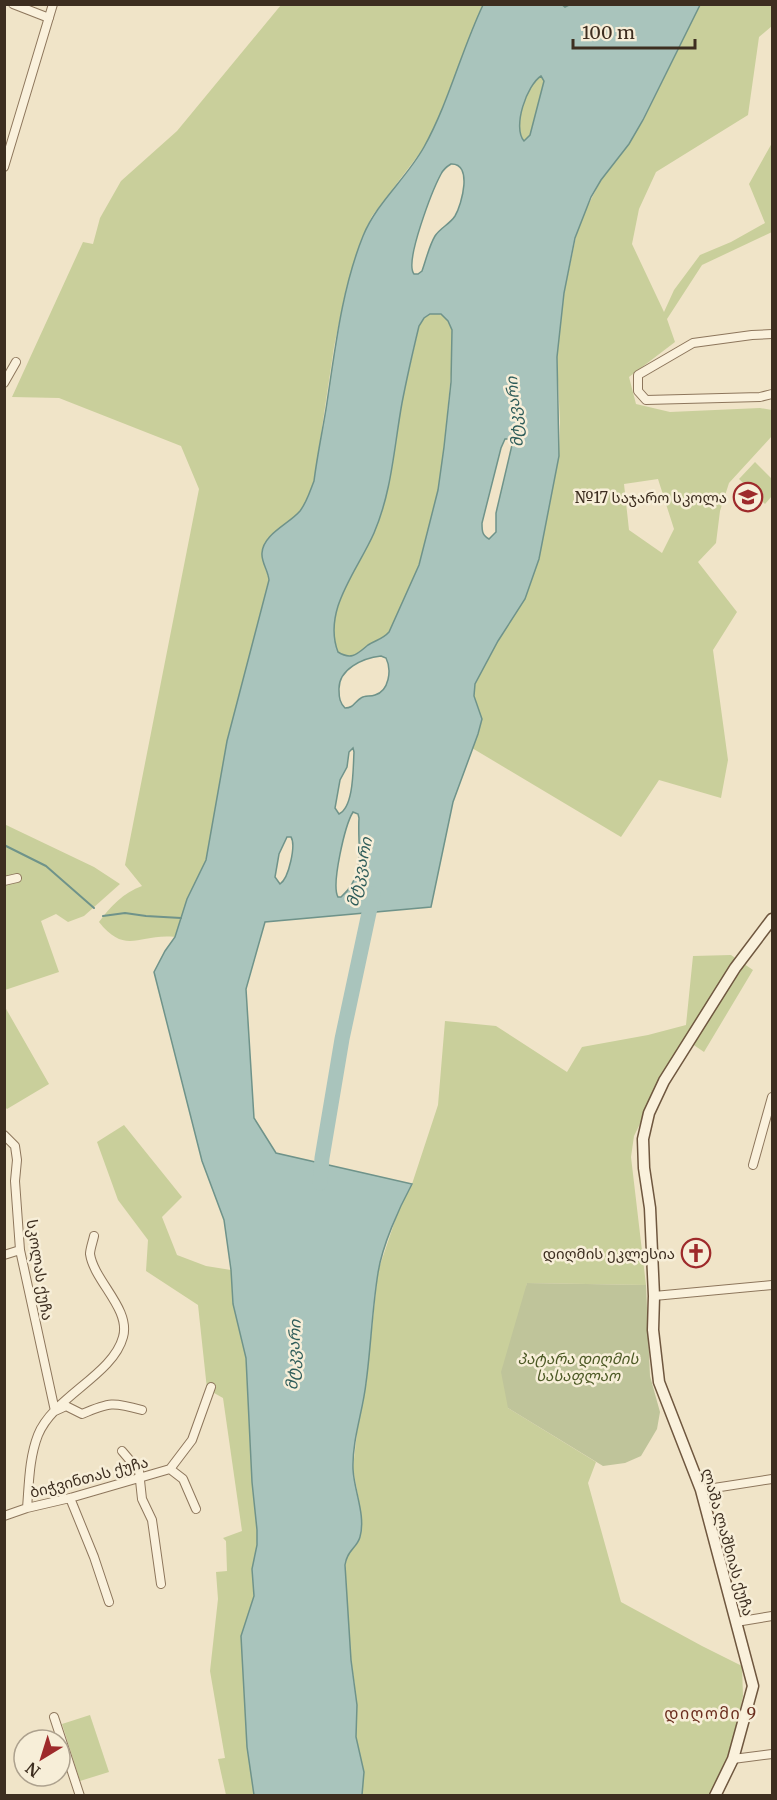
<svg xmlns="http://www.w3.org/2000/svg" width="777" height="1800" font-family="Merriweather,'Noto Sans Georgian',serif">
<rect width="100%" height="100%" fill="#f0e4c8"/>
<!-- green -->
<path fill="#c9cf9b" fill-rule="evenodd" d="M 281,5 L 483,5 L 436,123 L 423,149 L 372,216 L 362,237 L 346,289 L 334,347 L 314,481 C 310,491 307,502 300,511 C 285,530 264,531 264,562 C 264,568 268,574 269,580 L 227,741 L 206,860 L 187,899 L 175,937 C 139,933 126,956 99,922 C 109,908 124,892 142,886 L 125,865 L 199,489 L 181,446 L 59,398 L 12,397 L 83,242 L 93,244 L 100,218 L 121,181 L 177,131 Z
M 700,5 L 772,5 L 772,26 L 759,37 L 748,115 L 656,172 L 639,209 L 632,244 L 664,312 L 674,290 L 700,255 L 731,242 L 765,223 L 749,184 L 772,143 L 772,232 L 702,265 L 667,319 L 675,342 L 629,377 L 636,404 L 670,412 L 760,408 L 772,410 L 772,436 L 729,483 L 720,511 L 716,543 L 698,562 L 737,612 L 713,650 L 728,760 L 721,798 L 659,780 L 621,837 L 472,748 L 482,720 L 474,696 L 475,684 L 498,641 L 525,599 L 539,559 L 559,456 L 560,423 L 557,357 L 564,293 L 579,223 L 601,180 L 643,121 ZM 658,479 L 674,529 L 662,553 L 629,530 L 624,484 Z
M 539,76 L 543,76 L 544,81 L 530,135 L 524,141 C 512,126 527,88 539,76 Z
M 430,314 L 441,314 L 448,321 L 452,330 L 452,363 L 444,447 L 438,490 L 419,565 L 389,632 C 383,639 376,640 369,645 C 358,653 352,661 338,653 C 322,610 358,570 374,533 C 391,491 394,447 402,402 C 407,377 414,351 419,326 L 424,318 Z
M 755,462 L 772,479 L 772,496 L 765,504 L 739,479 Z
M 4,824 L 94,867 L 120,884 L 84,916 L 68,922 L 56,914 L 41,921 L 59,972 L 5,990 Z
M 731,955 L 753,970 L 704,1052 L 685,1039 L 670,1063 L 634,1136 L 631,1157 L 646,1285 L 527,1283 L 508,1408 L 596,1462 L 588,1483 L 621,1602 L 702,1646 L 742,1666 L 743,1696 L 728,1763 L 709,1795 L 362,1795 L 364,1772 L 356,1737 L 355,1687 L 351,1660 L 345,1576 L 346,1556 L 357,1544 L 361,1536 L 359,1501 L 353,1468 L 359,1415 L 366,1385 L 378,1271 L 399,1209 L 412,1184 L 438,1105 L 445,1021 L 496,1026 L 567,1072 L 582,1047 L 648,1035 L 686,1025 L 693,956 Z
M 5,1007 L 49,1084 L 7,1109 L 4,1106 Z
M 124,1125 L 182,1197 L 162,1217 L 177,1255 L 206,1266 L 231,1270 L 233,1304 L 246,1358 L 252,1482 L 257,1530 L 257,1545 L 252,1569 L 254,1596 L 241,1636 L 247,1747 L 254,1795 L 226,1795 L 218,1759 L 225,1758 L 210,1671 L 218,1599 L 216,1572 L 227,1571 L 226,1541 L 223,1538 L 242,1531 L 223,1398 L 207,1389 L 198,1305 L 146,1271 L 148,1240 L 118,1200 L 97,1142 Z
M 90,1715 L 109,1772 L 80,1781 L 62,1724 Z"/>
<!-- cemetery -->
<path fill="#bfc49a" d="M 527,1283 L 646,1285 L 650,1376 L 660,1412 L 657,1429 L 641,1456 L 625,1463 L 603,1466 L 508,1408 L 501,1372 Z"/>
<!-- water -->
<path fill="#a9c4bc" stroke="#6f938a" stroke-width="1.5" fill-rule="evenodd" d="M 561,4 L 565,7 L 571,4 L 700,5 L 643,120 L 629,144 L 601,180 L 591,197 L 575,238 L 564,293 L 557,357 L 559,456 L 539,559 L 525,599 L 498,641 L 475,684 L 474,696 L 482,719 L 478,734 L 453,802 L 431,907 L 265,922 L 246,989 L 254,1118 L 276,1153 L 412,1184 C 399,1208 382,1246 378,1273 C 372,1310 371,1347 366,1383 C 363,1411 352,1440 353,1469 C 354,1491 366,1515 360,1537 C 357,1548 347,1550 345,1565 L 351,1660 L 357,1705 L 356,1737 L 364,1772 L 362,1795 L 254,1795 L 247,1747 L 242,1655 L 241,1636 L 254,1596 L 252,1569 L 257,1545 L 257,1530 L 252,1482 L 246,1358 L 233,1304 L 231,1270 L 224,1220 L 202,1161 L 154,972 L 165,951 L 175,937 L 187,899 L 206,860 L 227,741 L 269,580 C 268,570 261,562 262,553 C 263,534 289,524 300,511 C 307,502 310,491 314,481 C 317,457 322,433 326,409 C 335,351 341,291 363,236 C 377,202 406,179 424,147 C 449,102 461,51 483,5 ZM 541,76 L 544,81 L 530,135 L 524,141 C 512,127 527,85 541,76 ZM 451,164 C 473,163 462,204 455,216 C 450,224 440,228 435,236 C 429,246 426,260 422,271 L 418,274 L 414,274 C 404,262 433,189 441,174 C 443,170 446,167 451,164 ZM 430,314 L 441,314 L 448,321 L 452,330 L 451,382 L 444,447 L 438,490 L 419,565 L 389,632 C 383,639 376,640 368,645 C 358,653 352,661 338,652 C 322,610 358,570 374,533 C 392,491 394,447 402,403 C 407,377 413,351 419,326 L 424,318 ZM 505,439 L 508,439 L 511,441 L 512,445 L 496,513 L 496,532 L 489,539 C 482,535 482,531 482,523 L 501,448 ZM 381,656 L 386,658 C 392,670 389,691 375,695 C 370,697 365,695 361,698 C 354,702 354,708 345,708 C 340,703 339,698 339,690 C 338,669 363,658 381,656 ZM 353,748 L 354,752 C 353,768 354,807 339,814 L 335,808 L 340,780 L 347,767 L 349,752 ZM 353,812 L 358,814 L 359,818 C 357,849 367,874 341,897 L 338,897 C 331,885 345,825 353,812 ZM 287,837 L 291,837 C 296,845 289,878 280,884 L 275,877 L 279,854 Z"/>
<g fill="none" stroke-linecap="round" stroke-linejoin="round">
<!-- stream -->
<path stroke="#6f938a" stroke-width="2" d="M 4,845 L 46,866 L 94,908
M 103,916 L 125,913 L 146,916 L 181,918"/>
<!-- river -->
<path stroke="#a9c4bc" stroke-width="15" d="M 320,1183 L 322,1158 L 342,1039 L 373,894"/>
<!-- street casing -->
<g stroke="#8d765c" stroke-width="10">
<path id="street" d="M 13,4 L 49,18
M 4,167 L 53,4
M 772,334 L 752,335 L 693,343 L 638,375 L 638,391 L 646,400 L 760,397 L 772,394
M 4,383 L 16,362
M 4,881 L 17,878
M 4,1135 L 15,1146 L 17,1160 L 15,1181 L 20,1250 L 55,1411 L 66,1406 L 82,1414 C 110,1402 113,1402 142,1410
M 753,1165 L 772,1097
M 4,1255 L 20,1250
M 654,1296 L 772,1285
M 122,1451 L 139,1471 L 142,1499 L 152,1520 L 161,1584
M 170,1469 L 192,1440 L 211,1387
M 701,1490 L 772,1479
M 70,1498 L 94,1557 L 109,1602
M 27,1508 C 29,1484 29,1458 38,1435 C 53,1397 113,1375 123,1337 C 131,1309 94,1281 90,1254 C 90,1249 93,1241 94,1236
M 4,1516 L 27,1508 L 70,1498 L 170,1469 L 183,1479 L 196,1509
M 736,1622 L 772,1616
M 54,1717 L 80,1796
M 733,1759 L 772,1754"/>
</g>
<!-- secondary casing -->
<g stroke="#6f573f" stroke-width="13">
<path id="secondary" d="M 715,1796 L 733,1759 L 753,1686 L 701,1490 L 659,1382 L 653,1330 L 654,1296 L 650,1208 L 644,1168 L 643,1139 L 649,1113 L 664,1081 L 735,968 L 772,919"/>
</g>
<!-- street -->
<use href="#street" stroke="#faf1dc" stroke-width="8"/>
<!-- secondary -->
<use href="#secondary" stroke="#faf1dc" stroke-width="10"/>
</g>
<!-- icons -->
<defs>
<g id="school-ring" transform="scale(1.5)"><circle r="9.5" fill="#f7eed8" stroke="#9e2a2b" stroke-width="1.5"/><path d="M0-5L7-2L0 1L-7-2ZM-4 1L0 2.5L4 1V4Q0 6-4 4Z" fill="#9e2a2b"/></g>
<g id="church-ring" transform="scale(1.5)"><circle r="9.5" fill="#f7eed8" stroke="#9e2a2b" stroke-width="1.5"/><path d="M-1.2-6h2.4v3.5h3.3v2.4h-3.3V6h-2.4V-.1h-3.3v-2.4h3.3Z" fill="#9e2a2b"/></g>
</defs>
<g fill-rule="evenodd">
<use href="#school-ring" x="748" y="497"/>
<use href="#church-ring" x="696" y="1253"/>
</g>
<g text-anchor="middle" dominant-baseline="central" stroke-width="5" stroke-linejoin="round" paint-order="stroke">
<!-- poi labels -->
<g font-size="15" fill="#3d2e20" stroke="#f7eed8" text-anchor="end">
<text x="727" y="497">№17 საჯარო სკოლა</text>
<text x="675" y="1253">დიღმის ეკლესია</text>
</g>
<!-- street labels -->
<g font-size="15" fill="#3d2e20" stroke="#f7eed8">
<text transform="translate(40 1270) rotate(81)">სკოლას ქუჩა</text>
<text transform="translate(89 1477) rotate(-15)">ბიჭვინთას ქუჩა</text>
<text transform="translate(728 1542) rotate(74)">ლაშა ლაშხიას ქუჩა</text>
</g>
<!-- park labels -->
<g font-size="15" font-style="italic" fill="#4d5a26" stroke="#f7eed8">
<text x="578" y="1358">პატარა დიღმის<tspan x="578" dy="17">სასაფლაო</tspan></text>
</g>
<!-- water labels -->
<g font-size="16" font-style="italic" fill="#2f5d5a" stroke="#f7eed8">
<text transform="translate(514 412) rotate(-95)">მტკვარი</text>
<text transform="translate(359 872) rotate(-78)">მტკვარი</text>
<text transform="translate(293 1355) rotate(-87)">მტკვარი</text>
</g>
<!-- neighbourhood labels -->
<g font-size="16" letter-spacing="1.5" fill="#6b2e1e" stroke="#f7eed8">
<text x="711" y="1713">დიღომი 9</text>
</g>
</g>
<!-- border -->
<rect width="777" height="1800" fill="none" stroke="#3d2e20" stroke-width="12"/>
<!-- north arrow -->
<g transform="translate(42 1758) rotate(218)"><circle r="28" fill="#f7eed8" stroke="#ada18e" stroke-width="1.5"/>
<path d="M0-4.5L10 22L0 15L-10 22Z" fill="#9e2a2b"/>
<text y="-9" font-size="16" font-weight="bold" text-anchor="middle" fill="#3d2e20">N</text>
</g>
<!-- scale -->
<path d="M573 39v9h122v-9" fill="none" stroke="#3d2e20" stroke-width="3"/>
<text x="582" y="39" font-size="18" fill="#3d2e20" stroke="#f7eed8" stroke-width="4.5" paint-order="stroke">100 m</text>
</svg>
